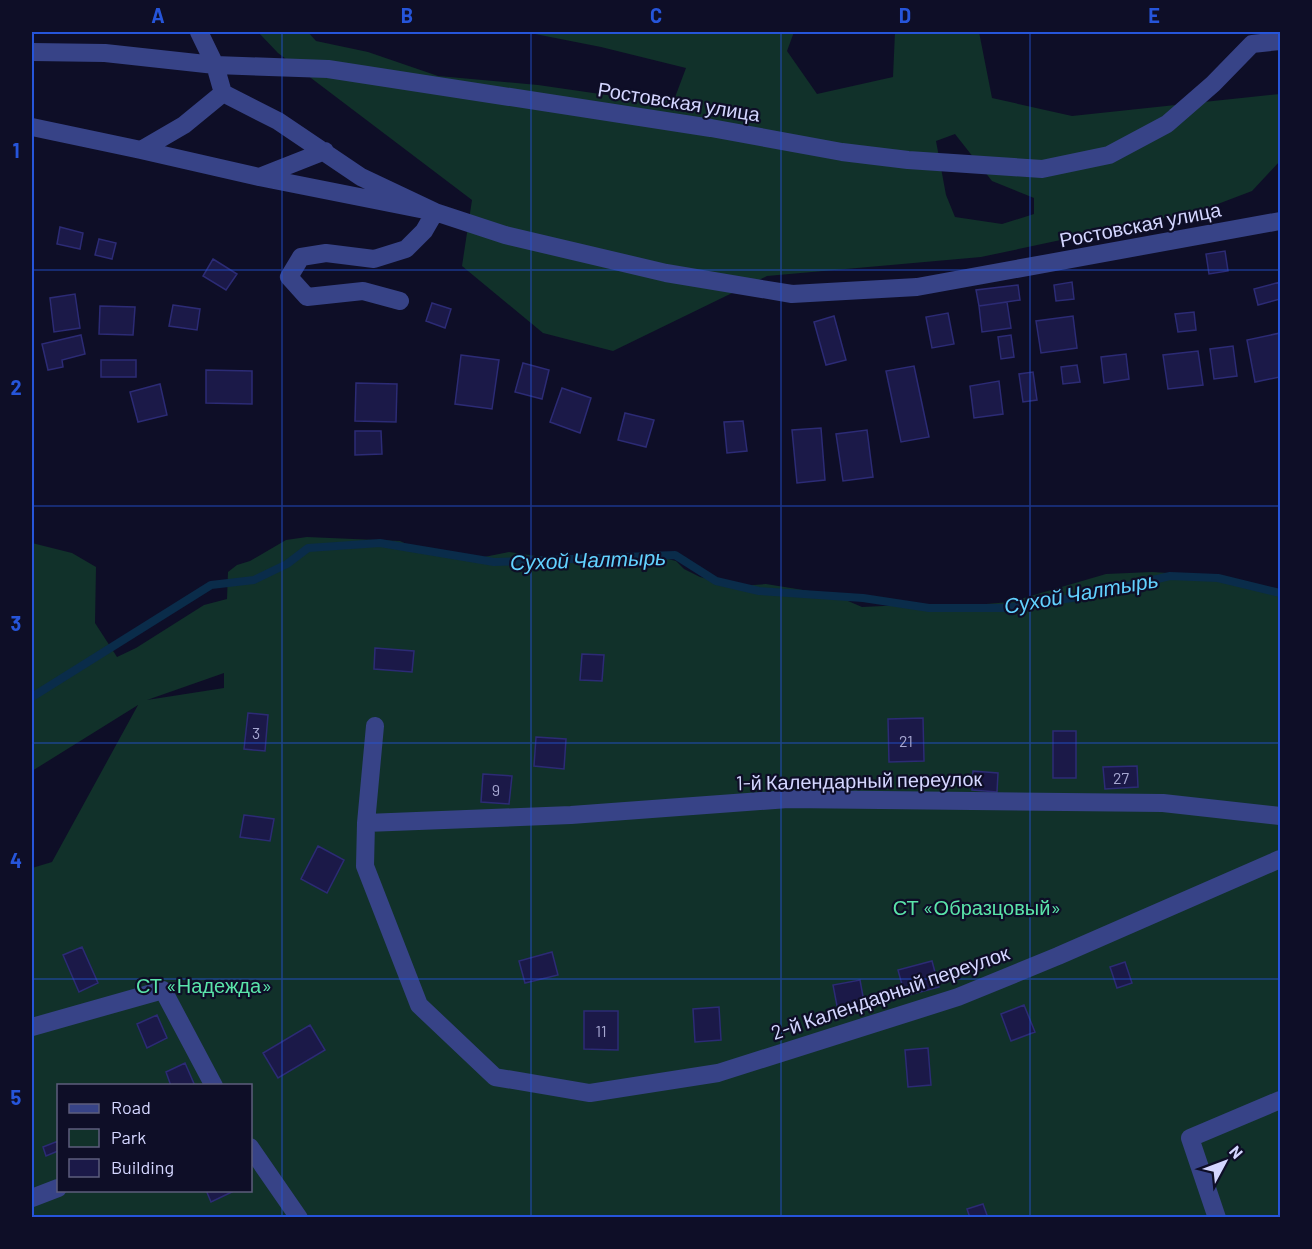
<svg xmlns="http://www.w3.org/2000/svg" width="1312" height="1249" font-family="Barlow,sans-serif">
<rect width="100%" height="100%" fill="#0e0e27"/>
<!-- green -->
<path fill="#11312a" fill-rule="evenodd" d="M 258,32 L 308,32 L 316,41 L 368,52 L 438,76 L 538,85 L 607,95 L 674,100 L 686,68 L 601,47 L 525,32 L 794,32 L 787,51 L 817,94 L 893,77 L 895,32 L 979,32 L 992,98 L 1072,116 L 1280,94 L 1280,161 L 1252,191 L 1202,210 L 981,257 L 767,276 L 613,351 L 543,333 L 462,266 L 472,200 L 278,53 ZM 955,134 L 992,181 L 1034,198 L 1034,214 L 1002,224 L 955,217 L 946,195 L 936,141 Z
M 307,537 L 400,541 L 417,549 L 479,558 L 509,552 L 556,559 L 605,554 L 668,559 L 676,561 L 684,569 L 700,577 L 719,582 L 739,586 L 766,584 L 834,595 L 862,607 L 926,604 L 974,605 L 1010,602 L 1106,574 L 1152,572 L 1199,575 L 1217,580 L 1280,591 L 1280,1217 L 32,1217 L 32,868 L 52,862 L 138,705 L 32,771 L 32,543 L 72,553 L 96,567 L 95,623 L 117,657 L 136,648 L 204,605 L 227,599 L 228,572 L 237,565 L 250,561 L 286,540 ZM 224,673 L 224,688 L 147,700 ZM 58,1086 L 250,1086 L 250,1190 L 58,1190 Z"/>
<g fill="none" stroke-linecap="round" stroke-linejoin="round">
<!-- stream -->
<path stroke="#0a2c4a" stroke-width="8" d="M 32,697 L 211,585 L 254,580 L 287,564 L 308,548 L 380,543 L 494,562 L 675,555 L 716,581 L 759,591 L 863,598 L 929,608 L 1006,608 L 1085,596 L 1170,576 L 1218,578 L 1280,593"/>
</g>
<!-- building -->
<path fill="#1b1948" stroke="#2c2b75" stroke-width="1.5" d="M 60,227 L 83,233 L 80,249 L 57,244 Z
M 99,239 L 116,243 L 112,259 L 95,255 Z
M 1225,251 L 1228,271 L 1209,274 L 1206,254 Z
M 213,259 L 237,274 L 226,290 L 203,276 Z
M 1072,282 L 1074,299 L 1056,301 L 1054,285 Z
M 1280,282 L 1280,299 L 1258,305 L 1254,289 Z
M 1018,285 L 1020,300 L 979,306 L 976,290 Z
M 75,294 L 80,328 L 54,332 L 50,298 Z
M 1007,302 L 1011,328 L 982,332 L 979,306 Z
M 432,303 L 451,309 L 445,328 L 426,321 Z
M 173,305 L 200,309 L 197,330 L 169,326 Z
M 100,306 L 135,307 L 133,335 L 99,334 Z
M 1194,312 L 1196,330 L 1178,332 L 1175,314 Z
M 948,313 L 954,344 L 932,348 L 926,317 Z
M 834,316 L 846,360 L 826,365 L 814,322 Z
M 1073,316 L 1077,348 L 1041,353 L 1036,321 Z
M 1280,333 L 1280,377 L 1255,382 L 1247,340 Z
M 81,335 L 85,354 L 62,360 L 63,367 L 48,370 L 42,344 Z
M 1011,335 L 1014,357 L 1001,359 L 998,337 Z
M 1233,346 L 1237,376 L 1214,379 L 1210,349 Z
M 1198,351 L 1203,385 L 1168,389 L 1163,355 Z
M 1126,354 L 1129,379 L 1104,383 L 1101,357 Z
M 461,355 L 499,360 L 492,409 L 455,404 Z
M 101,360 L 136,360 L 136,377 L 101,377 Z
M 523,363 L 549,370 L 542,399 L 515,392 Z
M 1077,365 L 1080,382 L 1063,384 L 1061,367 Z
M 914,366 L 929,437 L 901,442 L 886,371 Z
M 206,370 L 252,371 L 252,404 L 206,403 Z
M 1033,372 L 1037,400 L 1023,402 L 1019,374 Z
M 999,381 L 1003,414 L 974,418 L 970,386 Z
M 356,383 L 397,384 L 396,422 L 355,421 Z
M 160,384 L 167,415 L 138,422 L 130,392 Z
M 562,388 L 591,398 L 580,433 L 550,422 Z
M 625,413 L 654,420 L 646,447 L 618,440 Z
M 743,421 L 747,451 L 727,453 L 724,422 Z
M 821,428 L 825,480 L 797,483 L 792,430 Z
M 867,430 L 873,477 L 843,481 L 836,434 Z
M 355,431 L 381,431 L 382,454 L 355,455 Z
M 375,648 L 414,651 L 412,672 L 374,669 Z
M 582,654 L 604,655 L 602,681 L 580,680 Z
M 248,713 L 268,715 L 265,751 L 244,749 Z
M 923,718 L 924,761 L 889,762 L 888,719 Z
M 1053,731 L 1076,731 L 1076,778 L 1053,778 Z
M 536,737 L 566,739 L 564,769 L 534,766 Z
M 1137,766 L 1138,787 L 1105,789 L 1103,767 Z
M 973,771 L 998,773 L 997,792 L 972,790 Z
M 483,774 L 512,776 L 509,804 L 481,802 Z
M 244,815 L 274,819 L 270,841 L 240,837 Z
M 318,846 L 344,860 L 327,893 L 301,879 Z
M 82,947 L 98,983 L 79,992 L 63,955 Z
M 552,952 L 558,975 L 525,983 L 519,961 Z
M 932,961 L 939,987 L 905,996 L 898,970 Z
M 1125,962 L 1132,983 L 1117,988 L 1110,967 Z
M 860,980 L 864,1002 L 837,1006 L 833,985 Z
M 1024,1005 L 1035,1032 L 1011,1041 L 1001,1014 Z
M 719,1007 L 721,1040 L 695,1042 L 693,1009 Z
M 584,1011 L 618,1011 L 618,1050 L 584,1049 Z
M 157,1015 L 167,1038 L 147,1048 L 137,1024 Z
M 310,1025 L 325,1050 L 278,1078 L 263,1053 Z
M 928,1048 L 931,1085 L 908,1087 L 905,1050 Z
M 185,1063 L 195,1086 L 171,1086 L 166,1072 Z
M 58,1141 L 58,1151 L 46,1156 L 43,1147 Z
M 206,1190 L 236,1190 L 211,1202 Z
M 983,1204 L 988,1218 L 970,1218 L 967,1209 Z"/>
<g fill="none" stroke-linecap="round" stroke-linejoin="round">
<!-- minor -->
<path stroke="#374387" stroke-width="18" d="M 32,52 L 105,53 L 215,65 L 328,69 L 711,128 L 842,152 L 908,160 L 1042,169 L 1109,155 L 1167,124 L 1213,84 L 1252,44 L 1280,41
M 223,93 L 278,121 L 361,177 L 435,212 L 505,235 L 666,273 L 792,294 L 917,287 L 1280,221
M 32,127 L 141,150 L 184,125 L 223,93 L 215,65 L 199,32
M 141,150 L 259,177 L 325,151
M 259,177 L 435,212 L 424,231 L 406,249 L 374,259 L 326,253 L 301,257 L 289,277 L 307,297 L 363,291 L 400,301
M 375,726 L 366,823 L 365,866 L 419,1005 L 495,1077 L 590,1093 L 718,1073 L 958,997 L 1058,956 L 1280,859
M 366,823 L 571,815 L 788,799 L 1163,803 L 1280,816
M 32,1027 L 163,990 L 214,1086
M 250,1147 L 299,1218
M 32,1198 L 58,1188
M 1217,1218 L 1190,1138 L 1280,1100"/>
</g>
<!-- grid -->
<path fill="none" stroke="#2655da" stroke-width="1.5" stroke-opacity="0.55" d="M 282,32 L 282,1218M 531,32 L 531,1218M 781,32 L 781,1218M 1030,32 L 1030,1218M 32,270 L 1280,270M 32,506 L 1280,506M 32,743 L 1280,743M 32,979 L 1280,979"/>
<g text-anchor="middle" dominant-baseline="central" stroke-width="4.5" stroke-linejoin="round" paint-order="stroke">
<!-- number labels -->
<g font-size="16" fill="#a6a7d1">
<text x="256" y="732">3</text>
<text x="906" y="740">21</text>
<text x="1121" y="777">27</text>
<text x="496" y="789">9</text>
<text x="601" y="1030">11</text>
</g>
<!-- street labels -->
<g font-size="20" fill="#d4d6ff" stroke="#0e0e27">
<text transform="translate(679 101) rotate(9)">Ростовская улица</text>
<text transform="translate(1140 224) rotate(-11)">Ростовская улица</text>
<text transform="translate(859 780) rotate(-1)">1-й Календарный переулок</text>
<text transform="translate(890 992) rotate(-19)">2-й Календарный переулок</text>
</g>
<!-- park labels -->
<g font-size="20" fill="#5ae4a9" stroke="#0e0e27">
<text x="977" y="907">СТ «Образцовый»</text>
<text x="204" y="985">СТ «Надежда»</text>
</g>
<!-- water labels -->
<g font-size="21" font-style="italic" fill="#62d2ff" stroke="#0e0e27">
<text transform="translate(588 559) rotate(-2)">Сухой Чалтырь</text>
<text transform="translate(1081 592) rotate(-10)">Сухой Чалтырь</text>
</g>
</g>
<!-- border -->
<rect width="1312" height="1249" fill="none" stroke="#0e0e27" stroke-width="66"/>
<!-- legend -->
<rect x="57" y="1084" width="195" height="108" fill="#0e0e27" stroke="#5d5e7d" stroke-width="1.5"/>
<rect x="69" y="1104" width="30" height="9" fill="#374387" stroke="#5d5e7d" stroke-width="1.5"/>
<text x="111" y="1114" font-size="18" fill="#d4d6ff">Road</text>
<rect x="69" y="1129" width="30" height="18" fill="#11312a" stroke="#5d5e7d" stroke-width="1.5"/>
<text x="111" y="1144" font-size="18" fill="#d4d6ff">Park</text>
<rect x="69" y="1159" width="30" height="18" fill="#1b1948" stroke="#5d5e7d" stroke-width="1.5"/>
<text x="111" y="1174" font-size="18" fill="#d4d6ff">Building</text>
<!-- north arrow -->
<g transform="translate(1225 1162) rotate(49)" stroke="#0e0e27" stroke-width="4.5" paint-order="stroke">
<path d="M0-4.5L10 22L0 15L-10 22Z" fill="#d4d6ff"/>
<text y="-9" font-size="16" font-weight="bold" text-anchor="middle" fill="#d4d6ff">N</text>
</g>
<rect x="33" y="33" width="1246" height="1183" fill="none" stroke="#2655da" stroke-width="2"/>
<g font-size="20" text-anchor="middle" font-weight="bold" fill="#2655da">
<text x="158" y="23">A</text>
<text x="407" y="23">B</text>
<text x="656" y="23">C</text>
<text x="905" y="23">D</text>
<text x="1154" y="23">E</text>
<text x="16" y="158">1</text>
<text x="16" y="395">2</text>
<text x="16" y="631">3</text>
<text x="16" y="868">4</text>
<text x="16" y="1105">5</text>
</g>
</svg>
